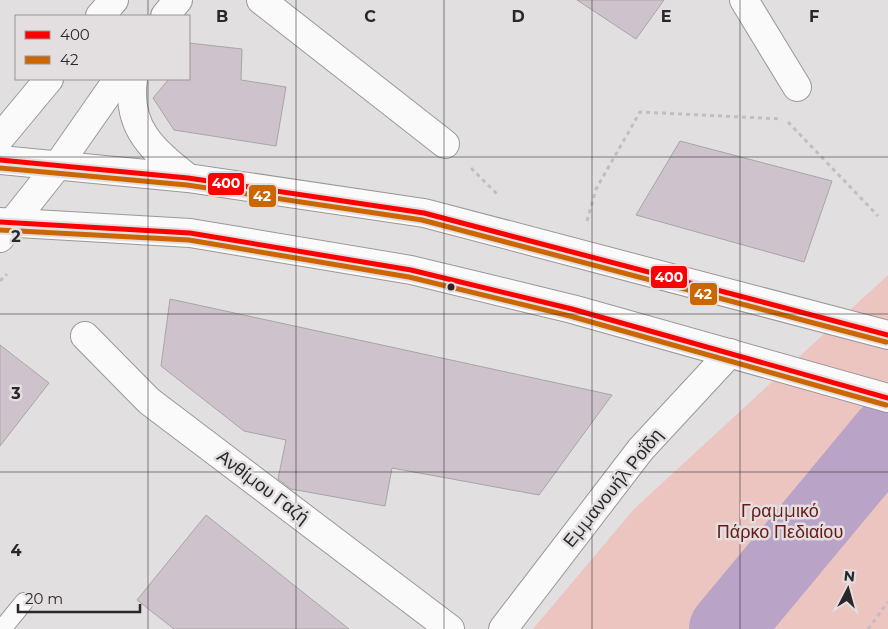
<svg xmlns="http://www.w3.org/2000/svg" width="888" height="629" font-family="Montserrat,sans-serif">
<rect width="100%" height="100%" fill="#e2dfe0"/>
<!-- green -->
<path fill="#ecc5c1" d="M 888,275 L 888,629 L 533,629 L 634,509 Z"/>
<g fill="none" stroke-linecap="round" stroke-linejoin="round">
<!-- river -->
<path stroke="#b9a3c7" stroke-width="74" d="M 726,629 L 888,434"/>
</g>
<!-- building -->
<path fill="#cec3cc" stroke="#a7a5a6" d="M 577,0 L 664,0 L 636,39 Z
M 189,43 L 242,49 L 241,80 L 286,87 L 276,146 L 174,130 L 153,98 L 169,79 L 189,79 Z
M 680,141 L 832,181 L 804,262 L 636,215 Z
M 170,299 L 612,395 L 539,495 L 392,468 L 385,506 L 291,489 L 278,479 L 286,440 L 244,431 L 161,366 Z
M 0,345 L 49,383 L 0,446 Z
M 206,515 L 349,629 L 174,629 L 137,600 Z"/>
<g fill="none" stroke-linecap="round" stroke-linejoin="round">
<!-- lane casing -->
<g stroke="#9a9899" stroke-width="20">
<path id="lane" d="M 2,629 L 24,602"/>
</g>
<!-- street casing -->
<g stroke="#9a9899" stroke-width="30">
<path id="street" d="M 261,0 L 445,144
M 744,0 L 797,87
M 85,336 L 149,401 L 450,629
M 503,629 L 641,449 L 730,353"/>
</g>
<!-- secondary casing -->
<g stroke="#9a9899" stroke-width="30">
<path id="secondary" d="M 100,16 L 114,0
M 165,16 L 178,0
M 0,138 L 49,79
M 0,238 L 58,165 L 118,79"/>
</g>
<!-- primary casing -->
<g stroke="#9a9899" stroke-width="30">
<path id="primary" d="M 133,79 C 126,128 153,150 188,178
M 0,160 L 188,178 L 424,213 L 888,335
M 0,222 L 190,233 L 411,270 L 572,309 L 888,398"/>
</g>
<!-- path -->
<path stroke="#c0bfbf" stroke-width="3" stroke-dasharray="4 4" stroke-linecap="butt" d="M 788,122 L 878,216
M 471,168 L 498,195
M 587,221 L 596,189 L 640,112 L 782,119
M 0,281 L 7,274
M 868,629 L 888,602"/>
<!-- lane -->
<use href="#lane" stroke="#fbfafa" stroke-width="18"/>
<!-- street -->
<use href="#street" stroke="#fbfafa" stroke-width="28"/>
<!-- secondary -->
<use href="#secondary" stroke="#fbfafa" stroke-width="28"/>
<!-- primary -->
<use href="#primary" stroke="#fbfafa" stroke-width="28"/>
<!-- bus-1 casing -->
<g stroke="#e3dee0" stroke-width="9">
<path id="bus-1" d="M 0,160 L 188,178 L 424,213 L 888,335
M 0,222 L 190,233 L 411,270 L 572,309 L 888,398"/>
</g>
<!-- bus-2 casing -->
<g stroke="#e3dee0" stroke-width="9">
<path id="bus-2" d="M 0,168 L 187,185 L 422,220 L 886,342
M 0,230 L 189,240 L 409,277 L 570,316 L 886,405"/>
</g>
<!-- bus-1 -->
<use href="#bus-1" stroke="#f00" stroke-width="5"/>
<!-- bus-2 -->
<use href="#bus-2" stroke="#c60" stroke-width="5"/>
</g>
<!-- grid -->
<path fill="none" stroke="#292728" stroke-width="1" stroke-opacity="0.55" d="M 148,0 L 148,16M 296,0 L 296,629M 444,0 L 444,629M 592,0 L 592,629M 740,0 L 740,629M 148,79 L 148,629M 0,157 L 888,157M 0,314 L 888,314M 0,472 L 888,472"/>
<!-- markers -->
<circle fill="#292728" stroke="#e3dee0" stroke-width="2" cx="451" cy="287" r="4.5"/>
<g text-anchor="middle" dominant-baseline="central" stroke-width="5" stroke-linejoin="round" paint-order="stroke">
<!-- street labels -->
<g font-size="18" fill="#292728" stroke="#e3dee0">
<text transform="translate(263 487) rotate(37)">Ανθίμου Γαζή</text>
<text transform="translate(613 488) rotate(-51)">Εμμανουήλ Ροΐδη</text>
</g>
<!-- park labels -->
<g font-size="18" fill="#671916" stroke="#e3dee0">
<text x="780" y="511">Γραμμικό<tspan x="780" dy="21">Πάρκο Πεδιαίου</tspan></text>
</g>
</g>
<g font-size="16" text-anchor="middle" font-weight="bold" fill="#292728" stroke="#e3dee0" stroke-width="5" stroke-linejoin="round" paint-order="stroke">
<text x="222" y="22">B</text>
<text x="370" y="22">C</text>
<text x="518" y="22">D</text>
<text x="666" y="22">E</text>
<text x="814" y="22">F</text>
<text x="16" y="242">2</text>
<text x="16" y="399">3</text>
<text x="16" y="556">4</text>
</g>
<g stroke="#e3dee0" stroke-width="2">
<rect x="207" y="172" width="38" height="24" rx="5" fill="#f00"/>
<rect x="248" y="184" width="29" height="24" rx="5" fill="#c60"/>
<rect x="650" y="265" width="38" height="24" rx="5" fill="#f00"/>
<rect x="689" y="282" width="29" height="24" rx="5" fill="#c60"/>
</g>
<g font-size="14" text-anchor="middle" font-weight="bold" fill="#fff">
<text x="226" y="188">400</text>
<text x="262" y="201">42</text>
<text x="669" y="282">400</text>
<text x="703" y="299">42</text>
</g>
<!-- legend -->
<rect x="15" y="15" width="175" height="65" fill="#e3dee0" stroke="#999596"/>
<rect x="25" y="31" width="25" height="8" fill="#ff0000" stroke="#999596"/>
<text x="60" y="40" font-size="15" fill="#292728">400</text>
<rect x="25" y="56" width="25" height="8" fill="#cc6600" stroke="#999596"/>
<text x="60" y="65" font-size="15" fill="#292728">42</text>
<!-- north arrow -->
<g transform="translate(848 589) rotate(6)" stroke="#e3dee0" stroke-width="4" paint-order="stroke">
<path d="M0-4L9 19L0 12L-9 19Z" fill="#292728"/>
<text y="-8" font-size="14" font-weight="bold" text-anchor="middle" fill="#292728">N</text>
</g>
<!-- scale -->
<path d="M18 604v8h122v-8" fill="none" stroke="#292728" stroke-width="2.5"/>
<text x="25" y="604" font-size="15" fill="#292728" stroke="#e3dee0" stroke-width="4" paint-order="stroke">20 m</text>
</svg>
